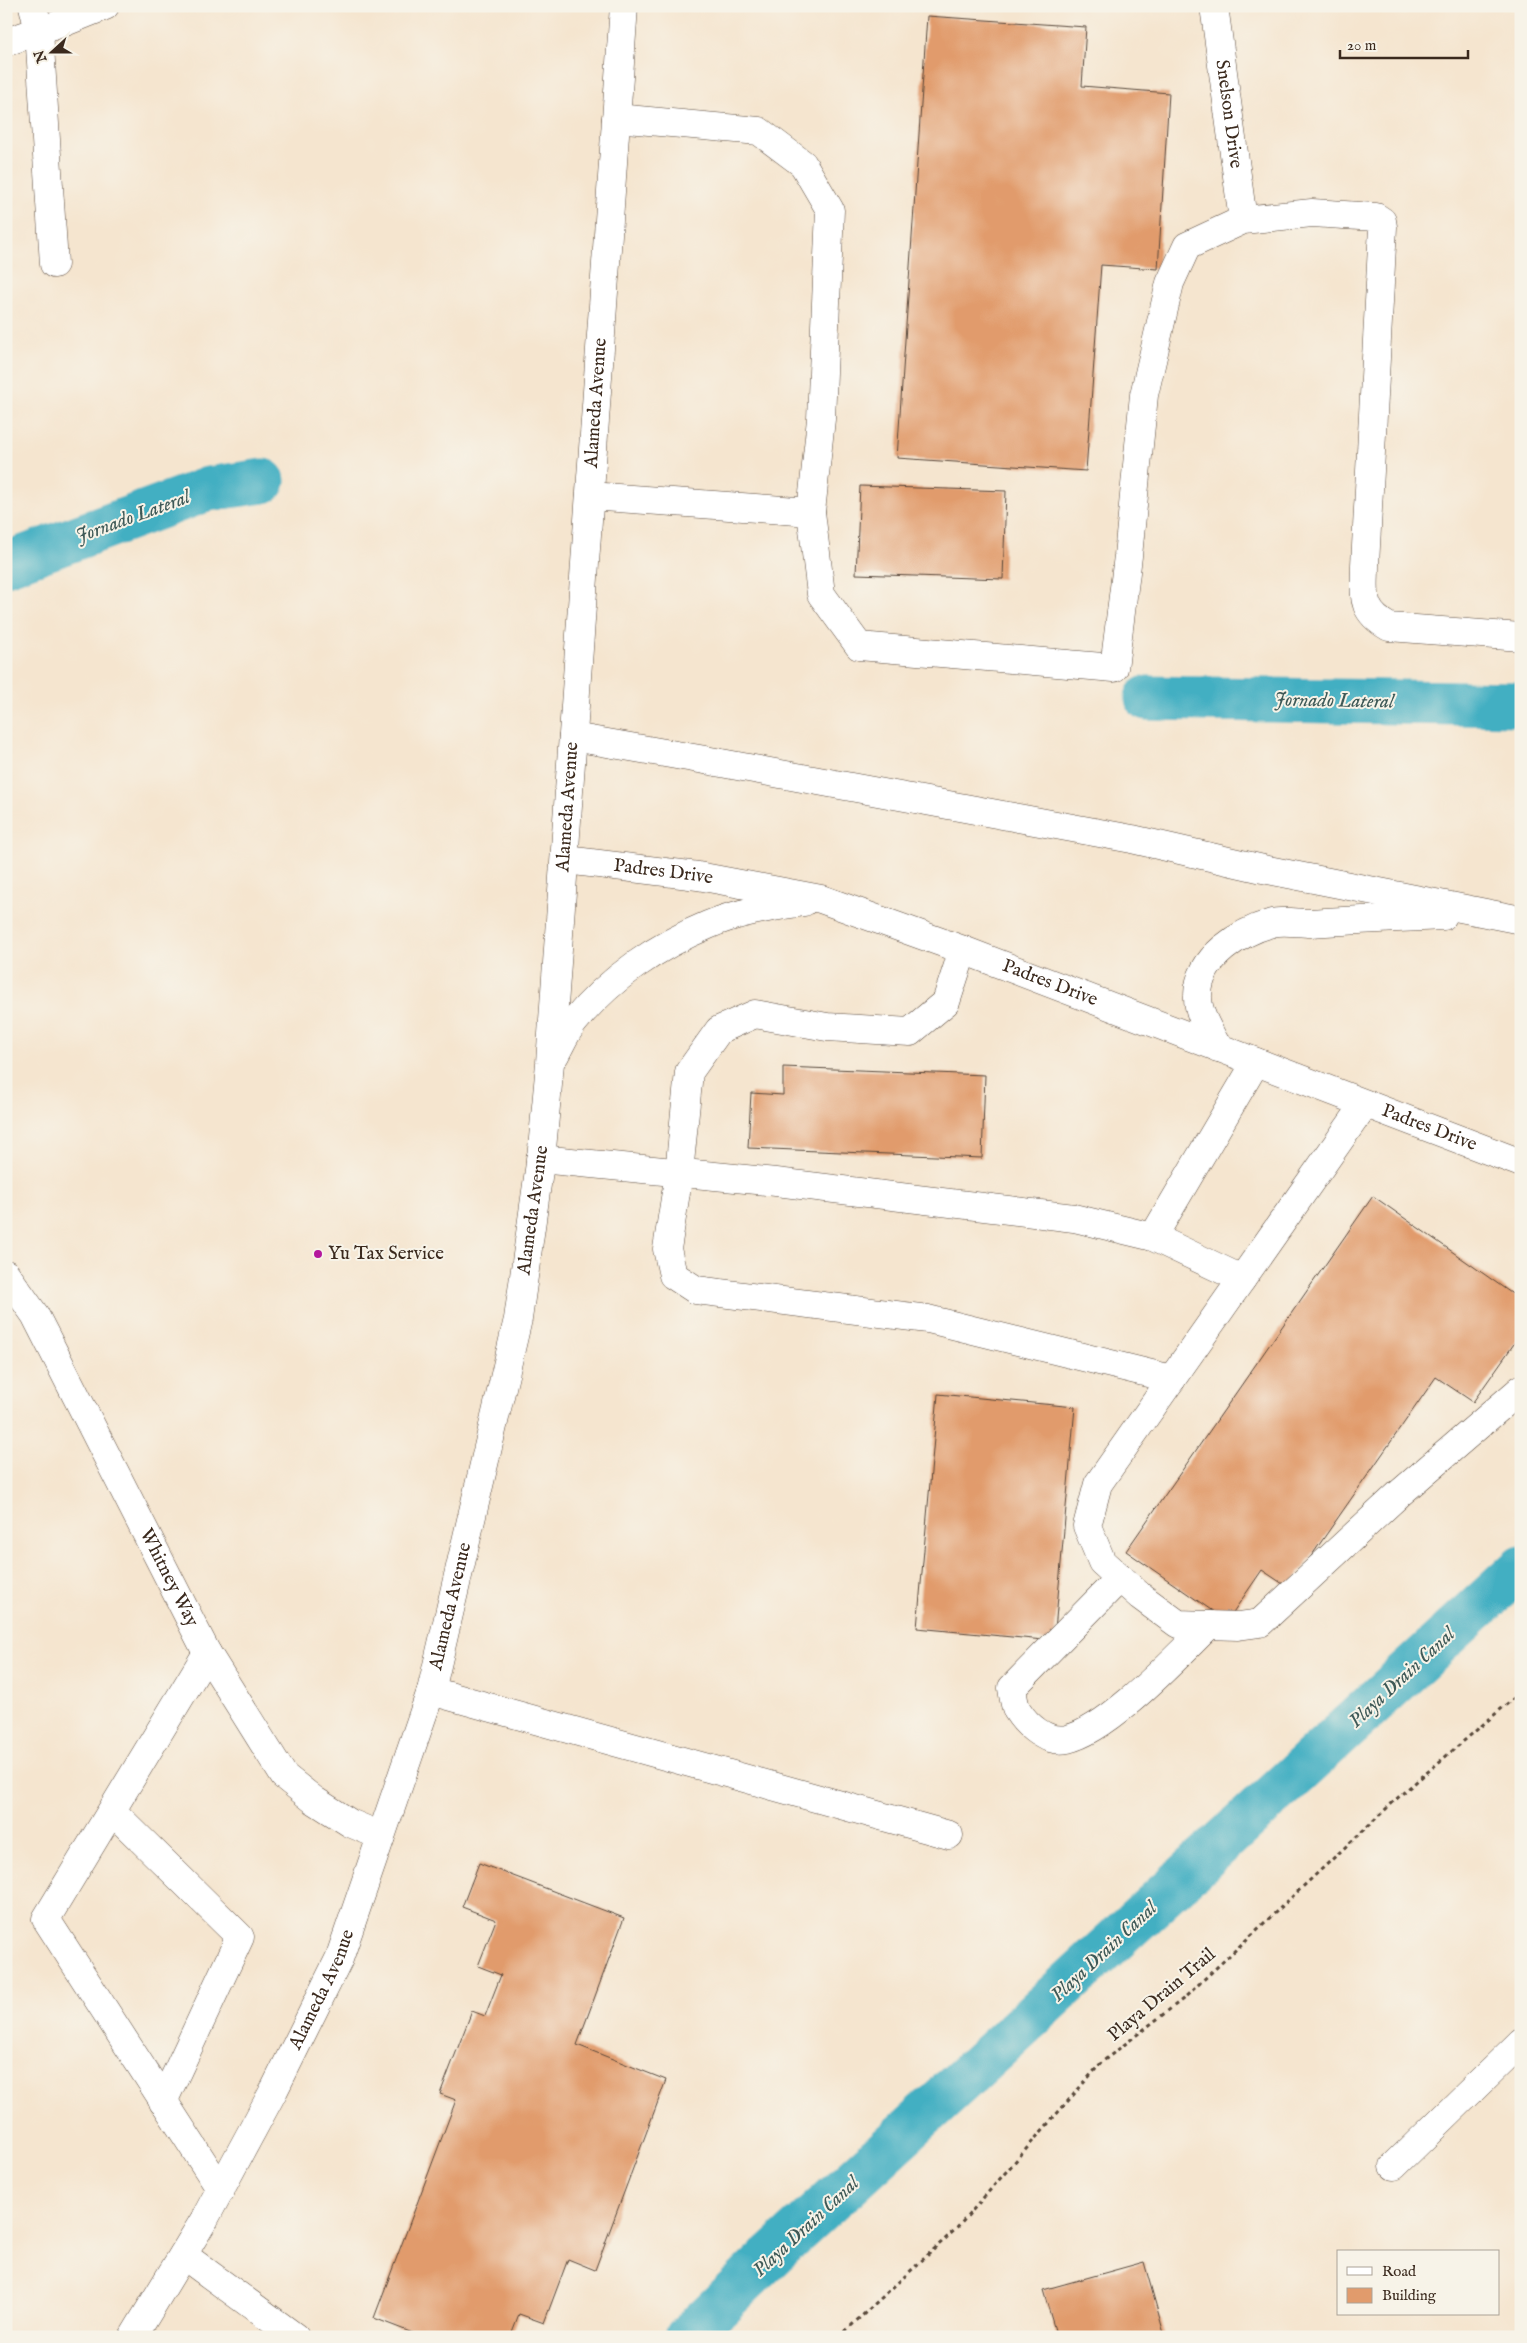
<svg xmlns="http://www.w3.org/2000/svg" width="1527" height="2343" font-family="'IM FELL English',serif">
<rect width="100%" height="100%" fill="#f7f3e8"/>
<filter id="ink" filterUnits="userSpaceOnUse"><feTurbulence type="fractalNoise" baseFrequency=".02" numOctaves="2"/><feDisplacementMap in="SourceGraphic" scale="10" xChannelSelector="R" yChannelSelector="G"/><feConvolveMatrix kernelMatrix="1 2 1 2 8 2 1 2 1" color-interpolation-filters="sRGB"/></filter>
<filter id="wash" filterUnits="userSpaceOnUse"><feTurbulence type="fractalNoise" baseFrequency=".0096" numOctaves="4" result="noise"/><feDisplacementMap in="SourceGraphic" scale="20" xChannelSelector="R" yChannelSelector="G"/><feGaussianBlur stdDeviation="1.12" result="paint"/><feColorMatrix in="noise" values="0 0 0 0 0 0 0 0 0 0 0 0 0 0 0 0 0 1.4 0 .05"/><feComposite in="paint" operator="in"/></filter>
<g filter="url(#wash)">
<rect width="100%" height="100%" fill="#f5e5cf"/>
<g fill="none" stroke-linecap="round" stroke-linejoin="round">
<!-- canal -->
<path stroke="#43afc2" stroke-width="45" d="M 6,564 L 208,489 L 263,481
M 1147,698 L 1521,704
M 687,2337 L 774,2253 L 1521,1568"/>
</g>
<g id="blocks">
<!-- building -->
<path fill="#e19b6c" d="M 927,16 L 1086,27 L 1082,86 L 1169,93 L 1158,269 L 1101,265 L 1086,471 L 897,458 Z
M 860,486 L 1006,491 L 1003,579 L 856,574 Z
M 783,1067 L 985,1075 L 982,1158 L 748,1148 L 751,1093 L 783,1095 Z
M 1373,1196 L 1521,1300 L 1521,1334 L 1473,1402 L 1436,1377 L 1289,1588 L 1262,1570 L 1227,1621 L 1126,1551 Z
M 938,1394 L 1075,1407 L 1054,1641 L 917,1628 Z
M 479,1863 L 624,1918 L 577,2045 L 666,2080 L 595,2270 L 568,2259 L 544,2323 L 519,2314 L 510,2337 L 423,2337 L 374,2318 L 456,2100 L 440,2094 L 472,2011 L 485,2016 L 501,1975 L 478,1966 L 496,1920 L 462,1907 Z
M 1144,2262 L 1165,2337 L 1057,2337 L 1043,2290 Z"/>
</g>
</g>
<g filter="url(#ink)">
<use href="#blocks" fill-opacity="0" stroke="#574639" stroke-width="1"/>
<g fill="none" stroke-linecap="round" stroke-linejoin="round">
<!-- minor casing -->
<g stroke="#574639" stroke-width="29">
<g id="minor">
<path d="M 33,6 L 39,31 L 54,264"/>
<path id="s1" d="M 1214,6 L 1243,220"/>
<path d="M 6,42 L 65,22 L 105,6"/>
<path d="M 590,496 L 811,512 L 821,419 L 830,210 L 803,164 L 759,131 L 616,118"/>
<path d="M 811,512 L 821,594 L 859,646 L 1114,668 L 1128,556 L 1144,395 L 1170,283 L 1187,246 L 1243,220 L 1312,213 L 1376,217 L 1382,221 L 1383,227 L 1365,565 C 1365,595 1359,610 1389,627 L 1521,637"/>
<path d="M 963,950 L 946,1002 L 910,1032 L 827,1027 L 755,1014 L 719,1030 L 689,1072 L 679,1173 L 667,1249 L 673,1275 L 696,1290 L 928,1319 L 1172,1379"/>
<path d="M 1365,1104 L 1098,1484 L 1087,1526 L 1102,1562 L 1140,1596 L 1178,1624 L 1238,1626 L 1260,1623 L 1399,1494 L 1521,1389"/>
<path d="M 540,1159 L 776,1182 L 1074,1218 L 1153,1237 L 1256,1062"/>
<path d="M 1153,1237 L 1242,1279"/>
<path id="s2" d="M 6,1274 L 35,1315 L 207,1653 L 284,1776 L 314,1800 L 350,1823 L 381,1836"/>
<path d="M 1120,1578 L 1012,1688 C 1013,1694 1014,1704 1017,1710 C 1027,1726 1046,1743 1067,1739 C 1109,1730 1177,1656 1209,1625"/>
<path d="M 207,1653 L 46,1919 L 221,2190"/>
<path d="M 431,1691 L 949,1835"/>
<path d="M 112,1811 L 240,1937 L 163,2102"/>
<path d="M 1394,2166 L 1521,2042"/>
<path d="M 183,2255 L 295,2337"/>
</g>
</g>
<!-- major casing -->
<g stroke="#574639" stroke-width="29">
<g id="major">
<path d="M 573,737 L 705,760 L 1132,839 L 1263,869 L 1521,920"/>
<path id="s3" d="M 566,860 L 698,876 L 821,899 L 963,950 L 1521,1163"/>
<path d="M 1218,1048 C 1210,1032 1197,1013 1198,995 C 1199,957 1240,932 1272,923 C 1283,920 1298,923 1310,923 C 1354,920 1399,918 1443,916"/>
<path d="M 555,1055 C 561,1044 566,1032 574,1022 C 609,979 657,946 708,925 C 738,912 772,907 804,902"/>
<path id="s4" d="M 133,2337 L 204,2220 L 274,2090 L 339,1959 L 431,1691 L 518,1319 L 542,1149 L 550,1063 L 624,6"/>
</g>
</g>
<!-- path -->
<path stroke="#574639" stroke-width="3" stroke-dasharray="4 4" stroke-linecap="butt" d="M 839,2337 L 957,2228 L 1102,2062 L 1183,1999 L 1403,1793 L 1521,1692"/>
<!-- minor -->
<use href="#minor" stroke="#fff" stroke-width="28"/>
<!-- major -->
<use href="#major" stroke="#fff" stroke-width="28"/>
</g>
</g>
<!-- markers -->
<circle fill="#b5179e" stroke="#f7f3e8" stroke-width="2" cx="318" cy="1254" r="5"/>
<g text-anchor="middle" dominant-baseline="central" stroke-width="4" stroke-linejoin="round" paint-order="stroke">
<!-- street labels -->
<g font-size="19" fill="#3b2a1e" stroke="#f7f3e8">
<text stroke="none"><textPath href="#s1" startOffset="109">Snelson Drive</textPath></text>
<text stroke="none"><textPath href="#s4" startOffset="2016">Alameda Avenue</textPath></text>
<text stroke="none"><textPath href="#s4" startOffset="1611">Alameda Avenue</textPath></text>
<text stroke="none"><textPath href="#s3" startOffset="98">Padres Drive</textPath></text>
<text stroke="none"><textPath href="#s3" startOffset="502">Padres Drive</textPath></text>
<text stroke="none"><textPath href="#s3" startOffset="908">Padres Drive</textPath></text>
<text stroke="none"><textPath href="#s4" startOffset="1206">Alameda Avenue</textPath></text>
<text stroke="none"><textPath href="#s2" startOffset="345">Whitney Way</textPath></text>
<text stroke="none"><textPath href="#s4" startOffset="801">Alameda Avenue</textPath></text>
<text stroke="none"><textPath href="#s4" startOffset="396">Alameda Avenue</textPath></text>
<text transform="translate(1162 1995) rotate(-40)">Playa Drain Trail</text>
</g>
<!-- poi labels -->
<g font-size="19" fill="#3b2a1e" stroke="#f7f3e8" text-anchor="start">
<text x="328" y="1254">Yu Tax Service</text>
</g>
<!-- water labels -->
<g font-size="20" font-style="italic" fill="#3e5957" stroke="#f7f3e8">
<text transform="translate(133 517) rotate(-20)">Jornado Lateral</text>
<text transform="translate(1334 701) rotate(1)">Jornado Lateral</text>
<text transform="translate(1402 1678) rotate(-43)">Playa Drain Canal</text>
<text transform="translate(1104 1952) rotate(-43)">Playa Drain Canal</text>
<text transform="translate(806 2227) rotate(-43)">Playa Drain Canal</text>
</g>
</g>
<!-- margin -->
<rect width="1527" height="2343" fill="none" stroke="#f7f3e8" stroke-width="25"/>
<!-- legend -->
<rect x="1337" y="2250" width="162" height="65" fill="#f7f3e8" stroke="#aca397"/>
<rect x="1347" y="2267" width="25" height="8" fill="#ffffff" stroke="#aca397"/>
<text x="1382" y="2276" font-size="15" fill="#3b2a1e">Road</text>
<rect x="1347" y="2288" width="25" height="15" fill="#e19b6c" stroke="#aca397"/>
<text x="1382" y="2300" font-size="15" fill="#3b2a1e">Building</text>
<!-- north arrow -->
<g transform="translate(52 52) rotate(249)" stroke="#f7f3e8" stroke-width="4" paint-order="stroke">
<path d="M0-4L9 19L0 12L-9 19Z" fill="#3b2a1e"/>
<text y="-8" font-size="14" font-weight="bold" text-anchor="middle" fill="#3b2a1e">N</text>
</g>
<!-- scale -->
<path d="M1340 50v8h128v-8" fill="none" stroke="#3b2a1e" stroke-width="2.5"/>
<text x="1347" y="50" font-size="15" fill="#3b2a1e" stroke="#f7f3e8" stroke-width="4" paint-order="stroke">20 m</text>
</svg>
